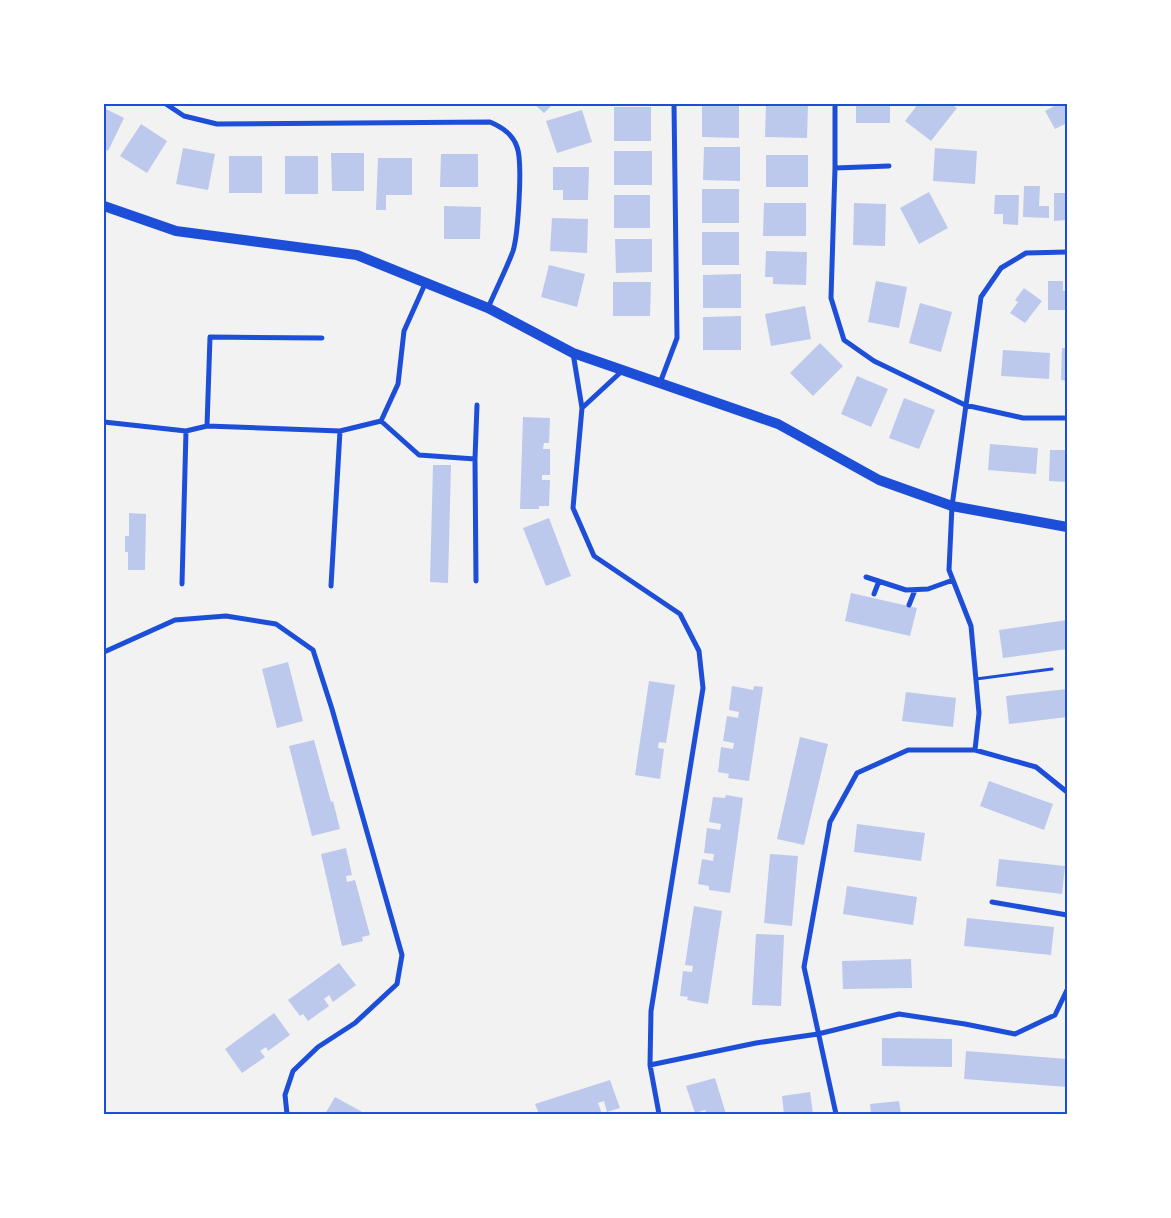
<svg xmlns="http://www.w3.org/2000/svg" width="1171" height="1218" font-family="'Public Sans',sans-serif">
<rect width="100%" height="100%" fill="#f2f2f2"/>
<!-- building -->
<path fill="#bdc9ec" d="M 534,104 L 553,104 L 544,113 Z
M 702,104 L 739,104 L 739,138 L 702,137 Z
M 766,104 L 808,105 L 807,138 L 765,137 Z
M 856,104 L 890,104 L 890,123 L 856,123 Z
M 918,104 L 951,104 L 957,108 L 931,141 L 905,121 Z
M 1058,104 L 1067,104 L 1067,123 L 1055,129 L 1045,111 Z
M 614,107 L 651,107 L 651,141 L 614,141 Z
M 104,108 L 124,118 L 108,151 L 104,149 Z
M 582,110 L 592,142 L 557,153 L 546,121 Z
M 141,124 L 167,141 L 147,173 L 120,156 Z
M 704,147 L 740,147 L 740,181 L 703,180 Z
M 183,148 L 215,154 L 208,190 L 176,184 Z
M 935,148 L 977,151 L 975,184 L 933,181 Z
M 614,151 L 652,151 L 652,185 L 614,185 Z
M 331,153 L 364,153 L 364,191 L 332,191 Z
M 441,154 L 478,154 L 478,187 L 440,187 Z
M 766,155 L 808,155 L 808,187 L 766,187 Z
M 229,156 L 262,156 L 262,193 L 229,193 Z
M 285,156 L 318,156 L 318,194 L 285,194 Z
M 378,158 L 412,158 L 412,195 L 386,195 L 386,210 L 376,210 Z
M 553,167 L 589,167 L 588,200 L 563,200 L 563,190 L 553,190 Z
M 1024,186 L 1040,186 L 1039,206 L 1049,206 L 1049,218 L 1023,217 Z
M 702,189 L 739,189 L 739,223 L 702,223 Z
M 929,192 L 948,228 L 919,244 L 900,208 Z
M 1054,193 L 1067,193 L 1067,220 L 1054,221 Z
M 614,195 L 650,195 L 650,228 L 614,228 Z
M 995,195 L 1019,195 L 1018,225 L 1003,224 L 1003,214 L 994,214 Z
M 764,203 L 806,203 L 806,236 L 763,236 Z
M 854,203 L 886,204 L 885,246 L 853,245 Z
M 444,206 L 481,207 L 480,239 L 444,239 Z
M 552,218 L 588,219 L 587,253 L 550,251 Z
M 702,232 L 739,232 L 739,265 L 702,265 Z
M 615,239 L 652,239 L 652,272 L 616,273 Z
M 766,251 L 807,252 L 806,285 L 773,284 L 773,277 L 765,277 Z
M 549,265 L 585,274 L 577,307 L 541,297 Z
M 741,274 L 741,308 L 703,308 L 703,275 Z
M 876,281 L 907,287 L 899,328 L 868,322 Z
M 1048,281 L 1063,281 L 1063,291 L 1067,291 L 1067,310 L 1048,310 Z
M 613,282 L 651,282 L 650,316 L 613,316 Z
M 1024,288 L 1042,301 L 1025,323 L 1010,313 L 1018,302 L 1015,300 Z
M 920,303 L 952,312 L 941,352 L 909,343 Z
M 805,306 L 811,339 L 771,346 L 765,314 Z
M 741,316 L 741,350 L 703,350 L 703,317 Z
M 820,343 L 843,366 L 813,396 L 790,373 Z
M 1062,348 L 1067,348 L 1067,381 L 1061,380 Z
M 1003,350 L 1050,353 L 1049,379 L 1001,376 Z
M 857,376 L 888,389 L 871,427 L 841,414 Z
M 904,398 L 935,410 L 919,449 L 889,438 Z
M 523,417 L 550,418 L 549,443 L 544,443 L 543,449 L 550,449 L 550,475 L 542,475 L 542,480 L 550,480 L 549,506 L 539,506 L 539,509 L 520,509 Z
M 990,444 L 1038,448 L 1036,474 L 988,470 Z
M 1050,450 L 1067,450 L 1067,482 L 1049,481 Z
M 433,465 L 451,465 L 448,583 L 430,582 Z
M 129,513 L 146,514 L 145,570 L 128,570 L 128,552 L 125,552 L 125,536 L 129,536 Z
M 549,518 L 571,576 L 546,586 L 523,528 Z
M 851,593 L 917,608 L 910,636 L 845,621 Z
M 1067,620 L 1067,649 L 1003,658 L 999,630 Z
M 288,662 L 303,721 L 277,728 L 262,669 Z
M 649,681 L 675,685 L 666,743 L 659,742 L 658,748 L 664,749 L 660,779 L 635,775 Z
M 732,686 L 753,690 L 754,686 L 763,687 L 749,781 L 728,778 L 729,774 L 718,772 L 721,747 L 733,749 L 734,743 L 723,741 L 727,716 L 738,718 L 739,712 L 729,710 Z
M 1067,689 L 1067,717 L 1009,724 L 1006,696 Z
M 906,692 L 956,698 L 953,727 L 902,721 Z
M 800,737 L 828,744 L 804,845 L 777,839 Z
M 314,740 L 331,802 L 333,801 L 340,829 L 312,836 L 289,746 Z
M 989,781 L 1053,804 L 1044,830 L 980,806 Z
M 726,795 L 743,798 L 730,893 L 709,890 L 709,886 L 698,884 L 702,859 L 713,861 L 714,854 L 704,853 L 707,828 L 720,830 L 721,824 L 709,822 L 713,797 L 725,798 Z
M 857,824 L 925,833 L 921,861 L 854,852 Z
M 346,848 L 352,875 L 346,876 L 347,882 L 355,880 L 370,935 L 362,937 L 363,941 L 342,946 L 321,854 Z
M 770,854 L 798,856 L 792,926 L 764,923 Z
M 999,859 L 1065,866 L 1062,894 L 996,886 Z
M 847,886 L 917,897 L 913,925 L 843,914 Z
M 694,906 L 722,911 L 708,1004 L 687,1000 L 688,997 L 680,996 L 683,971 L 692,972 L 693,966 L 685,965 Z
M 967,918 L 1054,927 L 1051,955 L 964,946 Z
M 756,934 L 784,935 L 781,1006 L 752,1005 Z
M 911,959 L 912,988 L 843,989 L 842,961 Z
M 339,963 L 356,985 L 333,1002 L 329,995 L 324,999 L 329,1006 L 308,1021 L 303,1014 L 300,1016 L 288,1000 Z
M 274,1013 L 290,1035 L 268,1051 L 266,1047 L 260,1051 L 265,1057 L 242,1073 L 225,1049 Z
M 882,1038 L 952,1039 L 952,1067 L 882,1066 Z
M 966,1051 L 1067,1059 L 1067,1087 L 964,1079 Z
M 715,1078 L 726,1114 L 707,1114 L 705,1110 L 695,1113 L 686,1086 Z
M 610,1080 L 620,1108 L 607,1112 L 604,1101 L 598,1103 L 602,1114 L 575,1114 L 575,1113 L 539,1114 L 535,1104 Z
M 810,1092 L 813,1114 L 784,1114 L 782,1096 Z
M 335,1097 L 366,1114 L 325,1114 Z
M 899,1101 L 901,1114 L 871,1114 L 870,1104 Z"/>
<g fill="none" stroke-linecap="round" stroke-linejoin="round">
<!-- service -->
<path stroke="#1d4ed8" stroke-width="3" d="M 976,679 L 1052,669"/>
<!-- minor -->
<path stroke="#1d4ed8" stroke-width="5" d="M 166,104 L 184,116 L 217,124 L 490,122 C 502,127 513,134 517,147 C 523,162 518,235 513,251 C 506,270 496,289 488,308
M 835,104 L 835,168 L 831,298 L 844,340 L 874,361 L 965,405 L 1023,418 L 1067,418
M 835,168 L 889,166
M 573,353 L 582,408 L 573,508 L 594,556 L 680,614 L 699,651 L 703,688 L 651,1011 L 650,1065 L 659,1114
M 660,383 L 677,338 L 674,104
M 582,408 L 622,371
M 381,421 L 419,455 L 475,459
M 104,422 L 186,431 L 207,426 L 340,431 L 381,421 L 398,384 L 404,331 L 425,284
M 207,426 L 210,337 L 322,338
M 866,577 L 906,590 L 928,589 L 953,580
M 476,581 L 475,459 L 477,405
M 182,584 L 186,431
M 331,586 L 340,431
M 874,594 L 879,581
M 909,605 L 915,590
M 104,652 L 175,620 L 226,616 L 276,624 L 313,650 L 332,709 L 402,955 L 397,984 L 355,1023 L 318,1047 L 293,1071 L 285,1095 L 287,1114
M 975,750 L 1036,767 L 1067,792
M 992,902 L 1067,915
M 650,1065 L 756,1043 L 818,1034 L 899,1014 L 965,1024 L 1015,1034 L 1055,1015 L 1067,990
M 836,1114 L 804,967 L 830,822 L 857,773 L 908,750 L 975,750 L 979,713 L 971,626 L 949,570 L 952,506 L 981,297 L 1001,268 L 1026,253 L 1067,252"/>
<!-- secondary -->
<path stroke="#1d4ed8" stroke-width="10" d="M 104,206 L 176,231 L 357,255 L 488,308 L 573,353 L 778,424 L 879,480 L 952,506 L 1067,527"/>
</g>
<!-- border -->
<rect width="1171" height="1218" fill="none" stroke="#ffffff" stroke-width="210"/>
<rect x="105" y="105" width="961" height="1008" fill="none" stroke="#1d4ed8" stroke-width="2"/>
</svg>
